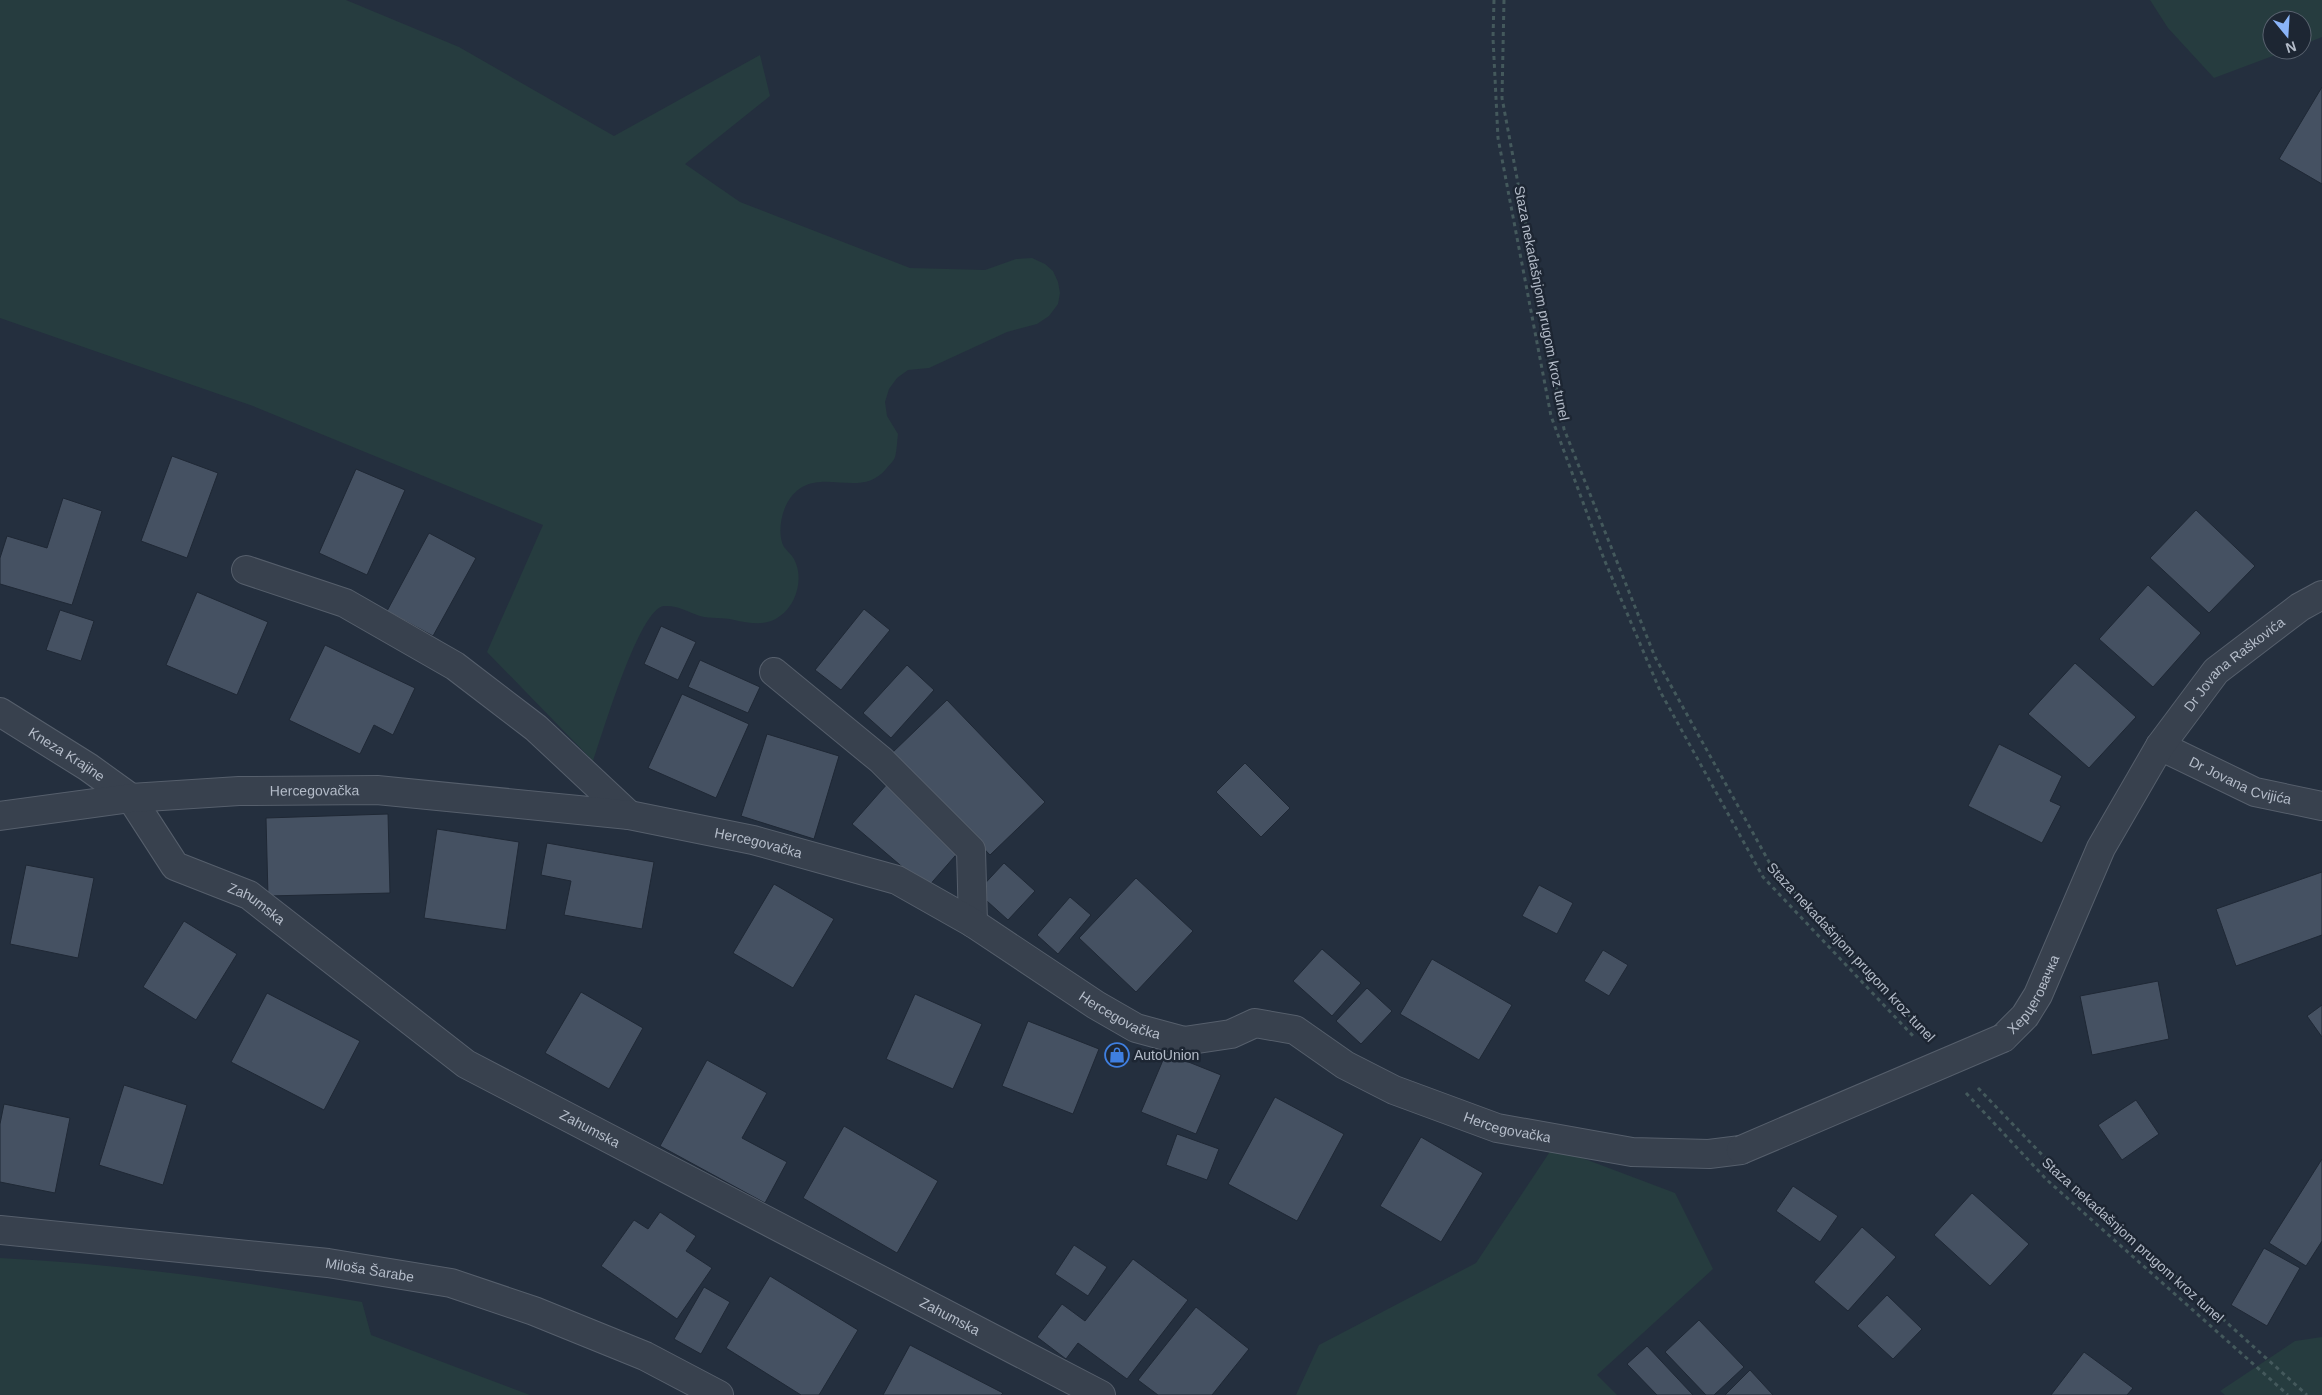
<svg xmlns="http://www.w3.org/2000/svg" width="2322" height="1395" font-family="Arial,sans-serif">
<rect width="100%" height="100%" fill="#242f3e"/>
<!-- green -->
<path fill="#263c3f" d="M 0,0 L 346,0 L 459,47 L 614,136 L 760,55 L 770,96 L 685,164 L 740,202 L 910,268 L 985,270 L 1016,259 L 1032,258 L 1045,264 L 1053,271 L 1058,282 L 1060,293 L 1058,304 L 1049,316 L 1037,324 L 1007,332 L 929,368 L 908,370 L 897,378 L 889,389 L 885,402 L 887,416 L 898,434 C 897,441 897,450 895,457 C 894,461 889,465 886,469 C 859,502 815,461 789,500 C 781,512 777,534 784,547 C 787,551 791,554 794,559 C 804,577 797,604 780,616 C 766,627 750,623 734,620 C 723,617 711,619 700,616 C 688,612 678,605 664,606 C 639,608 602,736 593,761 L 487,652 L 543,525 L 253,406 L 0,318 Z
M 2150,0 L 2322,0 L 2322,37 L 2302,45 L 2302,20 L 2272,20 L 2272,50 L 2289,50 L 2214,78 L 2168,28 Z
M 1553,1147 L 1675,1193 L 1713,1269 L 1597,1375 L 1617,1395 L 1296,1395 L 1319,1345 L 1476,1263 Z
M 0,1258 C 122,1264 242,1281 362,1302 L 371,1335 L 530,1395 L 0,1395 Z
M 2322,1337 L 2322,1395 L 2225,1395 L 2220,1391 L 2295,1341 Z"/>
<!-- building -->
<path fill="#455162" stroke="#1f2835" d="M 2322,87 L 2322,184 L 2279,159 Z
M 172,456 L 218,473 L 187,558 L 141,541 Z
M 356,469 L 405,490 L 367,575 L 319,553 Z
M 63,498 L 102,511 L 72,605 L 0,584 L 0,558 L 7,536 L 47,548 Z
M 2196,510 L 2255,566 L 2209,613 L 2150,558 Z
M 429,533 L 476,558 L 433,636 L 387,611 Z
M 2148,585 L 2201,633 L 2153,687 L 2099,639 Z
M 197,592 L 268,622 L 237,695 L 166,665 Z
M 864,609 L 890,630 L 841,690 L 815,670 Z
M 60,610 L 94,621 L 81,661 L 46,650 Z
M 661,626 L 696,642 L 678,680 L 644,664 Z
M 325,645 L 415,688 L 393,735 L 374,725 L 360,754 L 289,720 Z
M 700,660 L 760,687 L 748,713 L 688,687 Z
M 2075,663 L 2136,717 L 2089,768 L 2028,714 Z
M 907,665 L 934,690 L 891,738 L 863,713 Z
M 682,694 L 749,724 L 716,798 L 648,768 Z
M 947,700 L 1045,802 L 990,855 L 892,753 Z
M 767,734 L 839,756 L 814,839 L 741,816 Z
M 1999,744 L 2062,776 L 2050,801 L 2061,806 L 2042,843 L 1968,806 Z
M 1245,763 L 1290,808 L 1261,837 L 1216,792 Z
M 888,783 L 962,848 L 927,888 L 852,824 Z
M 388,814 L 390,893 L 268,896 L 266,818 Z
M 437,829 L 519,842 L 506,930 L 424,918 Z
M 547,843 L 654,862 L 642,929 L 564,915 L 571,881 L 541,875 Z
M 1004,863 L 1035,891 L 1008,920 L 977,892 Z
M 26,865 L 94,878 L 78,958 L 10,944 Z
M 2322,872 L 2322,935 L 2236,966 L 2216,909 Z
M 1136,878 L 1193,931 L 1136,992 L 1079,938 Z
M 774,884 L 834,919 L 793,988 L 733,953 Z
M 1539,885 L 1573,903 L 1557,934 L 1522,916 Z
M 1070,897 L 1091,915 L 1058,954 L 1037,935 Z
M 184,921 L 237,954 L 196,1020 L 143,987 Z
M 1322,949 L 1361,983 L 1332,1016 L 1293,981 Z
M 1603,950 L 1628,965 L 1609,996 L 1584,981 Z
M 1432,959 L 1512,1005 L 1479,1060 L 1400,1014 Z
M 2158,981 L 2169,1039 L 2092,1055 L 2080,996 Z
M 1367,988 L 1392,1011 L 1361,1044 L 1336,1021 Z
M 581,992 L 643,1028 L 609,1089 L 545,1053 Z
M 267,993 L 360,1041 L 324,1110 L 231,1062 Z
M 915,994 L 982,1024 L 953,1089 L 886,1059 Z
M 2322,1005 L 2322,1037 L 2307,1016 Z
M 1028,1021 L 1099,1049 L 1073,1114 L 1002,1086 Z
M 1166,1053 L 1221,1075 L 1196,1134 L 1141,1112 Z
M 707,1060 L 767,1093 L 742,1138 L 787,1162 L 765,1203 L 660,1146 Z
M 124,1085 L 187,1105 L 163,1185 L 99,1165 Z
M 1275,1097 L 1344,1134 L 1297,1221 L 1228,1184 Z
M 2136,1100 L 2159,1134 L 2122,1160 L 2098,1125 Z
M 4,1104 L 70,1118 L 55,1193 L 0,1182 L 0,1124 Z
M 844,1126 L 938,1181 L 897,1253 L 803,1198 Z
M 1177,1134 L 1219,1149 L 1207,1180 L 1166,1165 Z
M 1421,1137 L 1483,1173 L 1441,1242 L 1380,1206 Z
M 2322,1159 L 2322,1241 L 2306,1266 L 2269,1243 Z
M 1793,1186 L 1838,1216 L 1820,1242 L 1776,1211 Z
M 1972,1193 L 2029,1244 L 1990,1286 L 1934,1235 Z
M 660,1212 L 696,1236 L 686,1251 L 712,1268 L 677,1319 L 601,1266 L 634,1220 L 648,1229 Z
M 1862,1227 L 1896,1257 L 1848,1311 L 1814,1282 Z
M 1074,1245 L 1107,1267 L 1088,1296 L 1055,1274 Z
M 2264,1248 L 2300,1268 L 2267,1326 L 2231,1305 Z
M 1133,1259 L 1188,1300 L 1127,1379 L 1078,1343 L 1066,1359 L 1037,1337 L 1062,1304 L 1085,1321 Z
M 770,1276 L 858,1330 L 819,1395 L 801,1395 L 726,1348 Z
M 704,1287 L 730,1302 L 701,1354 L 674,1339 Z
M 1887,1295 L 1922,1329 L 1893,1359 L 1857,1326 Z
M 1196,1307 L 1249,1349 L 1212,1395 L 1158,1395 L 1138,1380 Z
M 1699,1320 L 1744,1367 L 1714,1395 L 1706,1395 L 1665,1352 Z
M 910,1345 L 1003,1393 L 1001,1395 L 883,1395 Z
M 1647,1346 L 1693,1395 L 1657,1395 L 1627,1364 Z
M 2084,1352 L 2133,1388 L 2127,1395 L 2051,1395 Z
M 1750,1370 L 1773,1395 L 1725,1395 Z"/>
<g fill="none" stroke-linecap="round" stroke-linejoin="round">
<!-- minor casing -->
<g stroke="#565f6c" stroke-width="30">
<g id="minor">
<path d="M 246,570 L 345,603 L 455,666 L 536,728 L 629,815"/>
<path d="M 774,672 L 881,760 L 971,850 L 973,923"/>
<path id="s1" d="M 0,712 L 88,767 L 131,798 L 175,866 L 249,895 L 466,1064 L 1101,1395"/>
<path id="s2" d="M 2160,746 L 2255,792 L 2322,806"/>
<path id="s3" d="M 0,816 L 131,798 L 239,791 L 377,790 L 629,815 L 753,840 L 897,880 L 973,923 L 1096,1005 L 1136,1028 L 1184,1041 L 1231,1034 L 1255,1023 L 1295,1030 L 1345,1065 L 1394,1090 L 1497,1128 L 1632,1152 L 1709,1154 L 1741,1150"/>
<path id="s4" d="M 2003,1038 L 2025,1016 L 2038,995 L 2101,848 L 2160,746 L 2216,671 L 2300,607 L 2322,595"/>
<path id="s5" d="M 0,1230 L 328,1263 L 451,1283 L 534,1311 L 645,1356 L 719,1395"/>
</g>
</g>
<!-- path -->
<path stroke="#44595c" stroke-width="3" stroke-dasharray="4 4" stroke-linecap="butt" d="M 1494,0 L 1493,38 L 1498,138 L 1551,416 L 1604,559 L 1661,693 L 1763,877 L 1914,1037
M 1504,0 L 1502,98 L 1564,429 L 1655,657 L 1773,869 L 1923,1031
M 1978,1088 L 2051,1164 L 2307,1395
M 1966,1093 L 2047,1180 L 2288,1395"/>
<!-- minor -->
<use href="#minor" stroke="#38414e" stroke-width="28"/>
<!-- minor-bridge casing -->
<g stroke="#565f6c" stroke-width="30" stroke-linecap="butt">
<path id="minor-bridge" d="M 1741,1150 L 2003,1038"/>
</g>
<!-- minor-bridge -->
<use href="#minor-bridge" stroke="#38414e" stroke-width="28"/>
</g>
<!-- icons -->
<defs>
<g id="shop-ring" transform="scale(1.25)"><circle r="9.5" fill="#1d2633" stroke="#3f7fe0" stroke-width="1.5"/><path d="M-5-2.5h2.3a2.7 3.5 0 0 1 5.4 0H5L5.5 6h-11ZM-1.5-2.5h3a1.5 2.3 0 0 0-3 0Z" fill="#3f7fe0"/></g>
</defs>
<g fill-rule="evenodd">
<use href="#shop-ring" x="1117" y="1055"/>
</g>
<g text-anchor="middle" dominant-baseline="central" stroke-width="5" stroke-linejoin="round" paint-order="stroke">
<!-- street labels -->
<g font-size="14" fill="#b4bcc9" stroke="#1d2633">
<text transform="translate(1542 303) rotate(79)">Staza nekadašnjom prugom kroz tunel</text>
<text stroke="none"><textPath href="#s4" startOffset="445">Dr Jovana Raškovića</textPath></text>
<text stroke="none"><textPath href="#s1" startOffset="79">Kneza Krajine</textPath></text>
<text stroke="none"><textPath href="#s2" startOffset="88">Dr Jovana Cvijića</textPath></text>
<text stroke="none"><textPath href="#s3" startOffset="316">Hercegovačka</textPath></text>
<text stroke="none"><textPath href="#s3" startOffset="764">Hercegovačka</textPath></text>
<text stroke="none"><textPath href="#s1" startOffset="328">Zahumska</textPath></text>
<text transform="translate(1851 952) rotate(47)">Staza nekadašnjom prugom kroz tunel</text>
<text stroke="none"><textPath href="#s4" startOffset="54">Херцеговачка</textPath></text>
<text stroke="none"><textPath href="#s3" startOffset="1169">Hercegovačka</textPath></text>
<text stroke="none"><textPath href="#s3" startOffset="1589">Hercegovačka</textPath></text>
<text stroke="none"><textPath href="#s1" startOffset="732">Zahumska</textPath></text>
<text transform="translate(2133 1240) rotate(42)">Staza nekadašnjom prugom kroz tunel</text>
<text stroke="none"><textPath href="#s5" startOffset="372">Miloša Šarabe</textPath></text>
<text stroke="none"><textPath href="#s1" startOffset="1138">Zahumska</textPath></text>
</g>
<!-- poi labels -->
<g font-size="14" fill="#b4bcc9" stroke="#1d2633" text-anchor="start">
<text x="1134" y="1055">AutoUnion</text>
</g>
</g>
<!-- north arrow -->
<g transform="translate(2287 35) rotate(162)"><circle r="24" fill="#1d2633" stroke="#59626f"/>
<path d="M0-4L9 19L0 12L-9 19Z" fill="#8ab4f8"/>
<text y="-8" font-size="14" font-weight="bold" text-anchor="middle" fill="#b4bcc9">N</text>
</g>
</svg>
